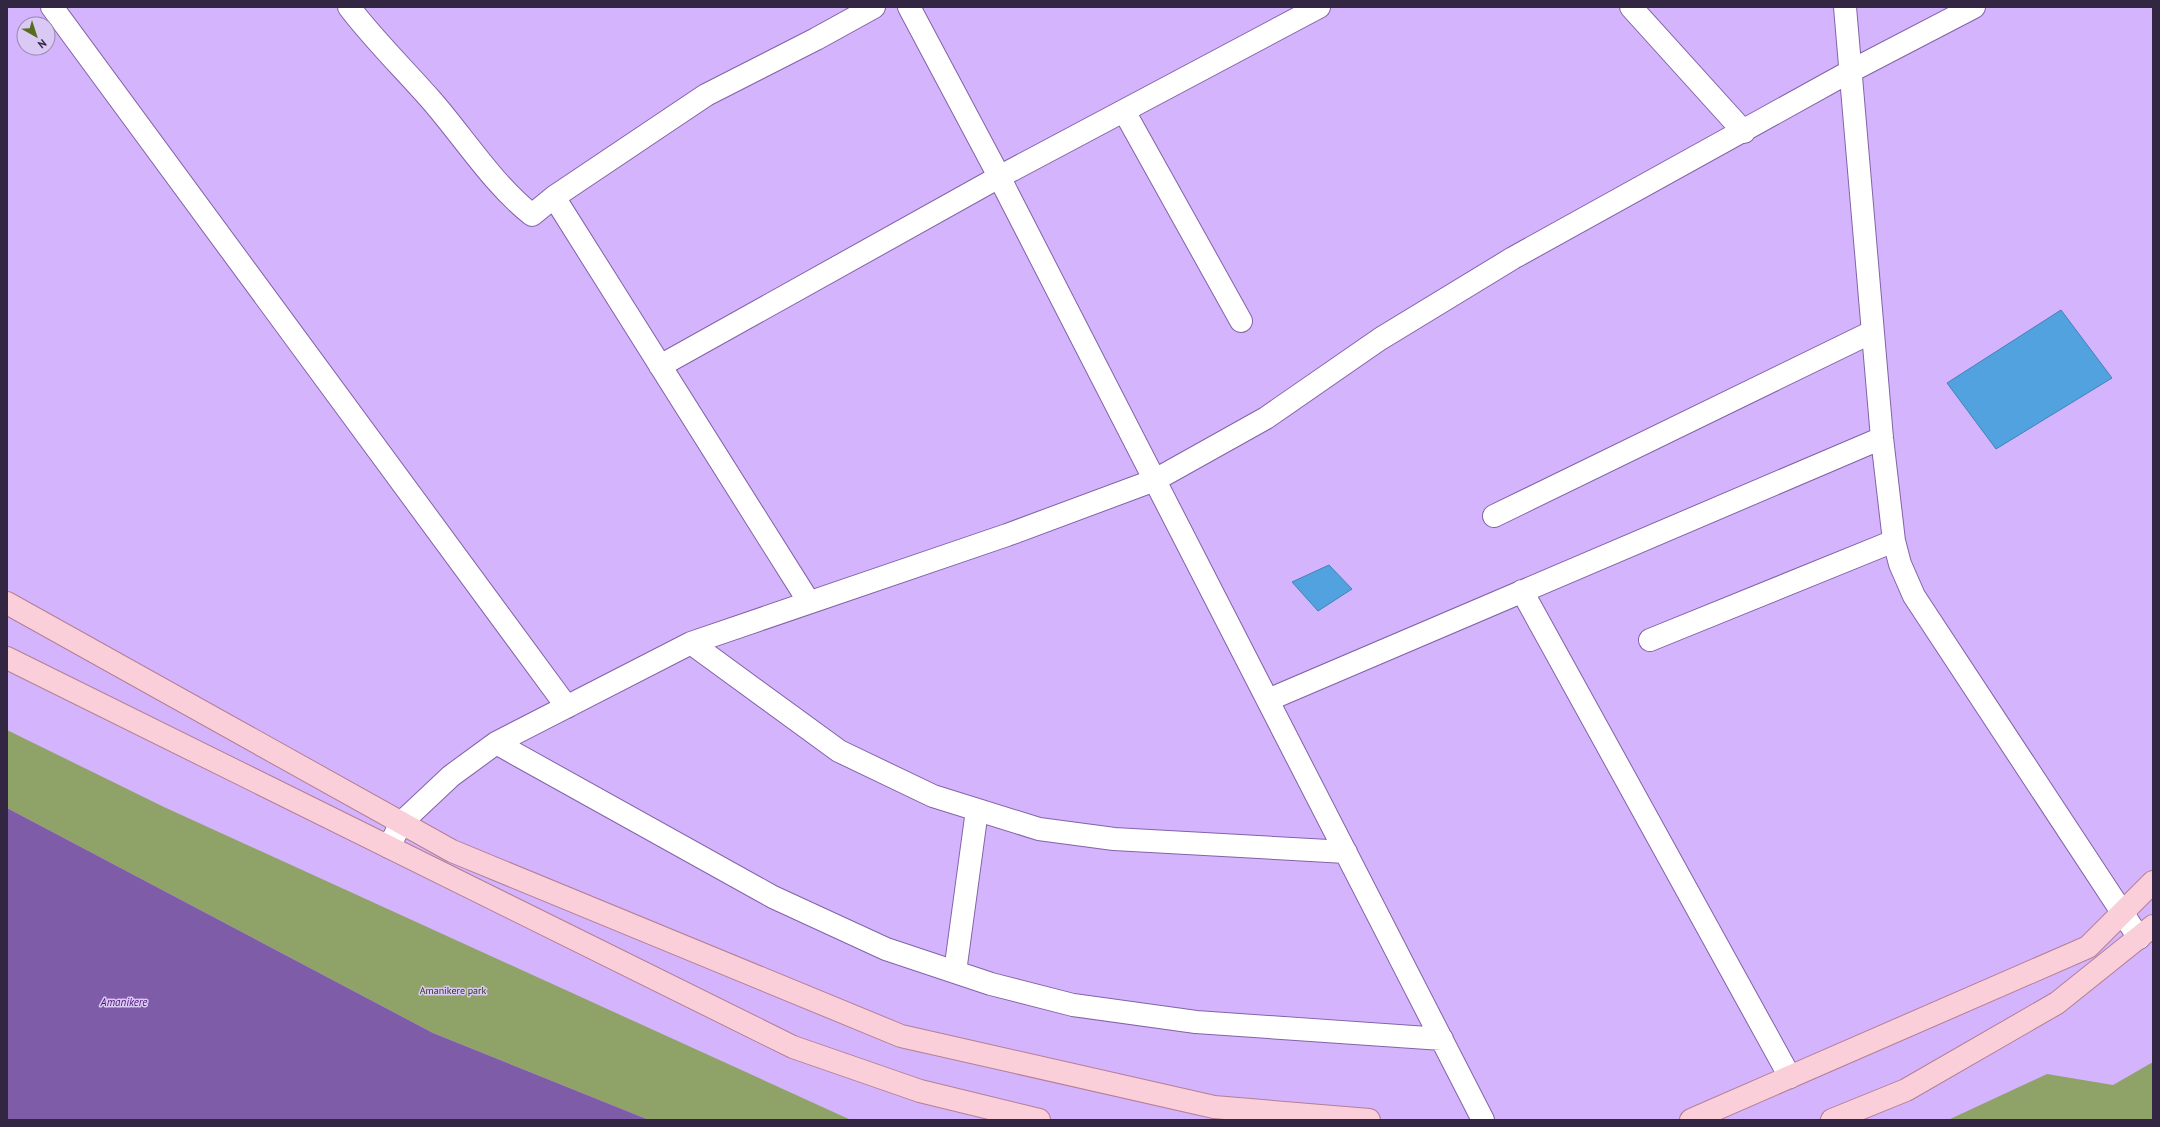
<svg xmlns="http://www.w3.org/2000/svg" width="2160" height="1127" font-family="'PT Sans',sans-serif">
<rect width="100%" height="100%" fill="#d5b4fe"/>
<!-- green -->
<path fill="#8fa368" d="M 7,730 L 164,807 L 851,1120 L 649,1120 L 433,1033 L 7,808 Z
M 2153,1062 L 2153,1120 L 1948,1120 L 2047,1074 L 2113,1085 Z"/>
<!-- water -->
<path fill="#7f5ca8" d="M 7,808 L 433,1033 L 649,1120 L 7,1120 Z"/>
<!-- building -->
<path fill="#53a2e0" stroke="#3f83b8" d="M 2061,310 L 2112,378 L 1996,449 L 1947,383 Z
M 1329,565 L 1352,589 L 1318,611 L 1292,582 Z"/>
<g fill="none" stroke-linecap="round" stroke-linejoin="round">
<!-- minor casing -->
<g stroke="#8263a6" stroke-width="24">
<path id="minor" d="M 52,7 L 567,707
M 349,7 C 374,40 404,69 432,101 C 465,139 492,183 532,215 L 554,197 L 706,95 L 816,39 L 874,7
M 909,7 L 992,163 L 1483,1120
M 1631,7 L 1744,132
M 1845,7 L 1882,438 L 1894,541 L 1900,564 L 1914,596 L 2139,938
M 1124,111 L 1241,321
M 554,197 L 809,602
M 660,366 L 999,177 L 1319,7
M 1494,516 L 1872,332
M 1522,591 L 1790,1077
M 1650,640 L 1894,541
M 691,643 L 839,751 L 933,796 L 1039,829 L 1114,839 L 1346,852
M 1268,700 L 1882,438
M 496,743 L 773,897 L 886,949 L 991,984 L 1073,1005 L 1196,1022 L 1442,1039
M 389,847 L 401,823 L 451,776 L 496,743 L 691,643 L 1007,535 L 1155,480 L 1266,418 L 1380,339 L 1513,258 L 1849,72 L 1974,7
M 955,972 L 977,810"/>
</g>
<!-- primary casing -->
<g stroke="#b47f94" stroke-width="24">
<path id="primary" d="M 7,603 L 452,851 L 901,1036 L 1214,1107 L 1369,1120
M 7,658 L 793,1047 L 920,1091 L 1039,1120
M 1691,1120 L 2088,947 L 2153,882
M 1832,1120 L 1906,1090 L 2057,1003 L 2153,926"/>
</g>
<!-- minor -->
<use href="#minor" stroke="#fff" stroke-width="22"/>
<!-- primary -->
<use href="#primary" stroke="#fbcfd9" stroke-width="22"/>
</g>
<g text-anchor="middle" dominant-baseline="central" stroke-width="3" stroke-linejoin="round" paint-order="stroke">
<!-- park labels -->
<g font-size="10" fill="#2c3712" stroke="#dbc9f5">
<text x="453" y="990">Amanikere park</text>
</g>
<!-- water labels -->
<g font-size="11" font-style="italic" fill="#491473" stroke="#dbc9f5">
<text x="124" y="1002">Amanikere</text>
</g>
</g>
<!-- border -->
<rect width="2160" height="1127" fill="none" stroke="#332643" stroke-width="16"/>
<!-- north arrow -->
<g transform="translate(36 36) rotate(141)"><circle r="19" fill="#dbc9f5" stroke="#9888ae"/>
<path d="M0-3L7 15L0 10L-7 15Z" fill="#566d1d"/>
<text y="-6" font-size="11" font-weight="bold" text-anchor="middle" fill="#332643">N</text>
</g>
</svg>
